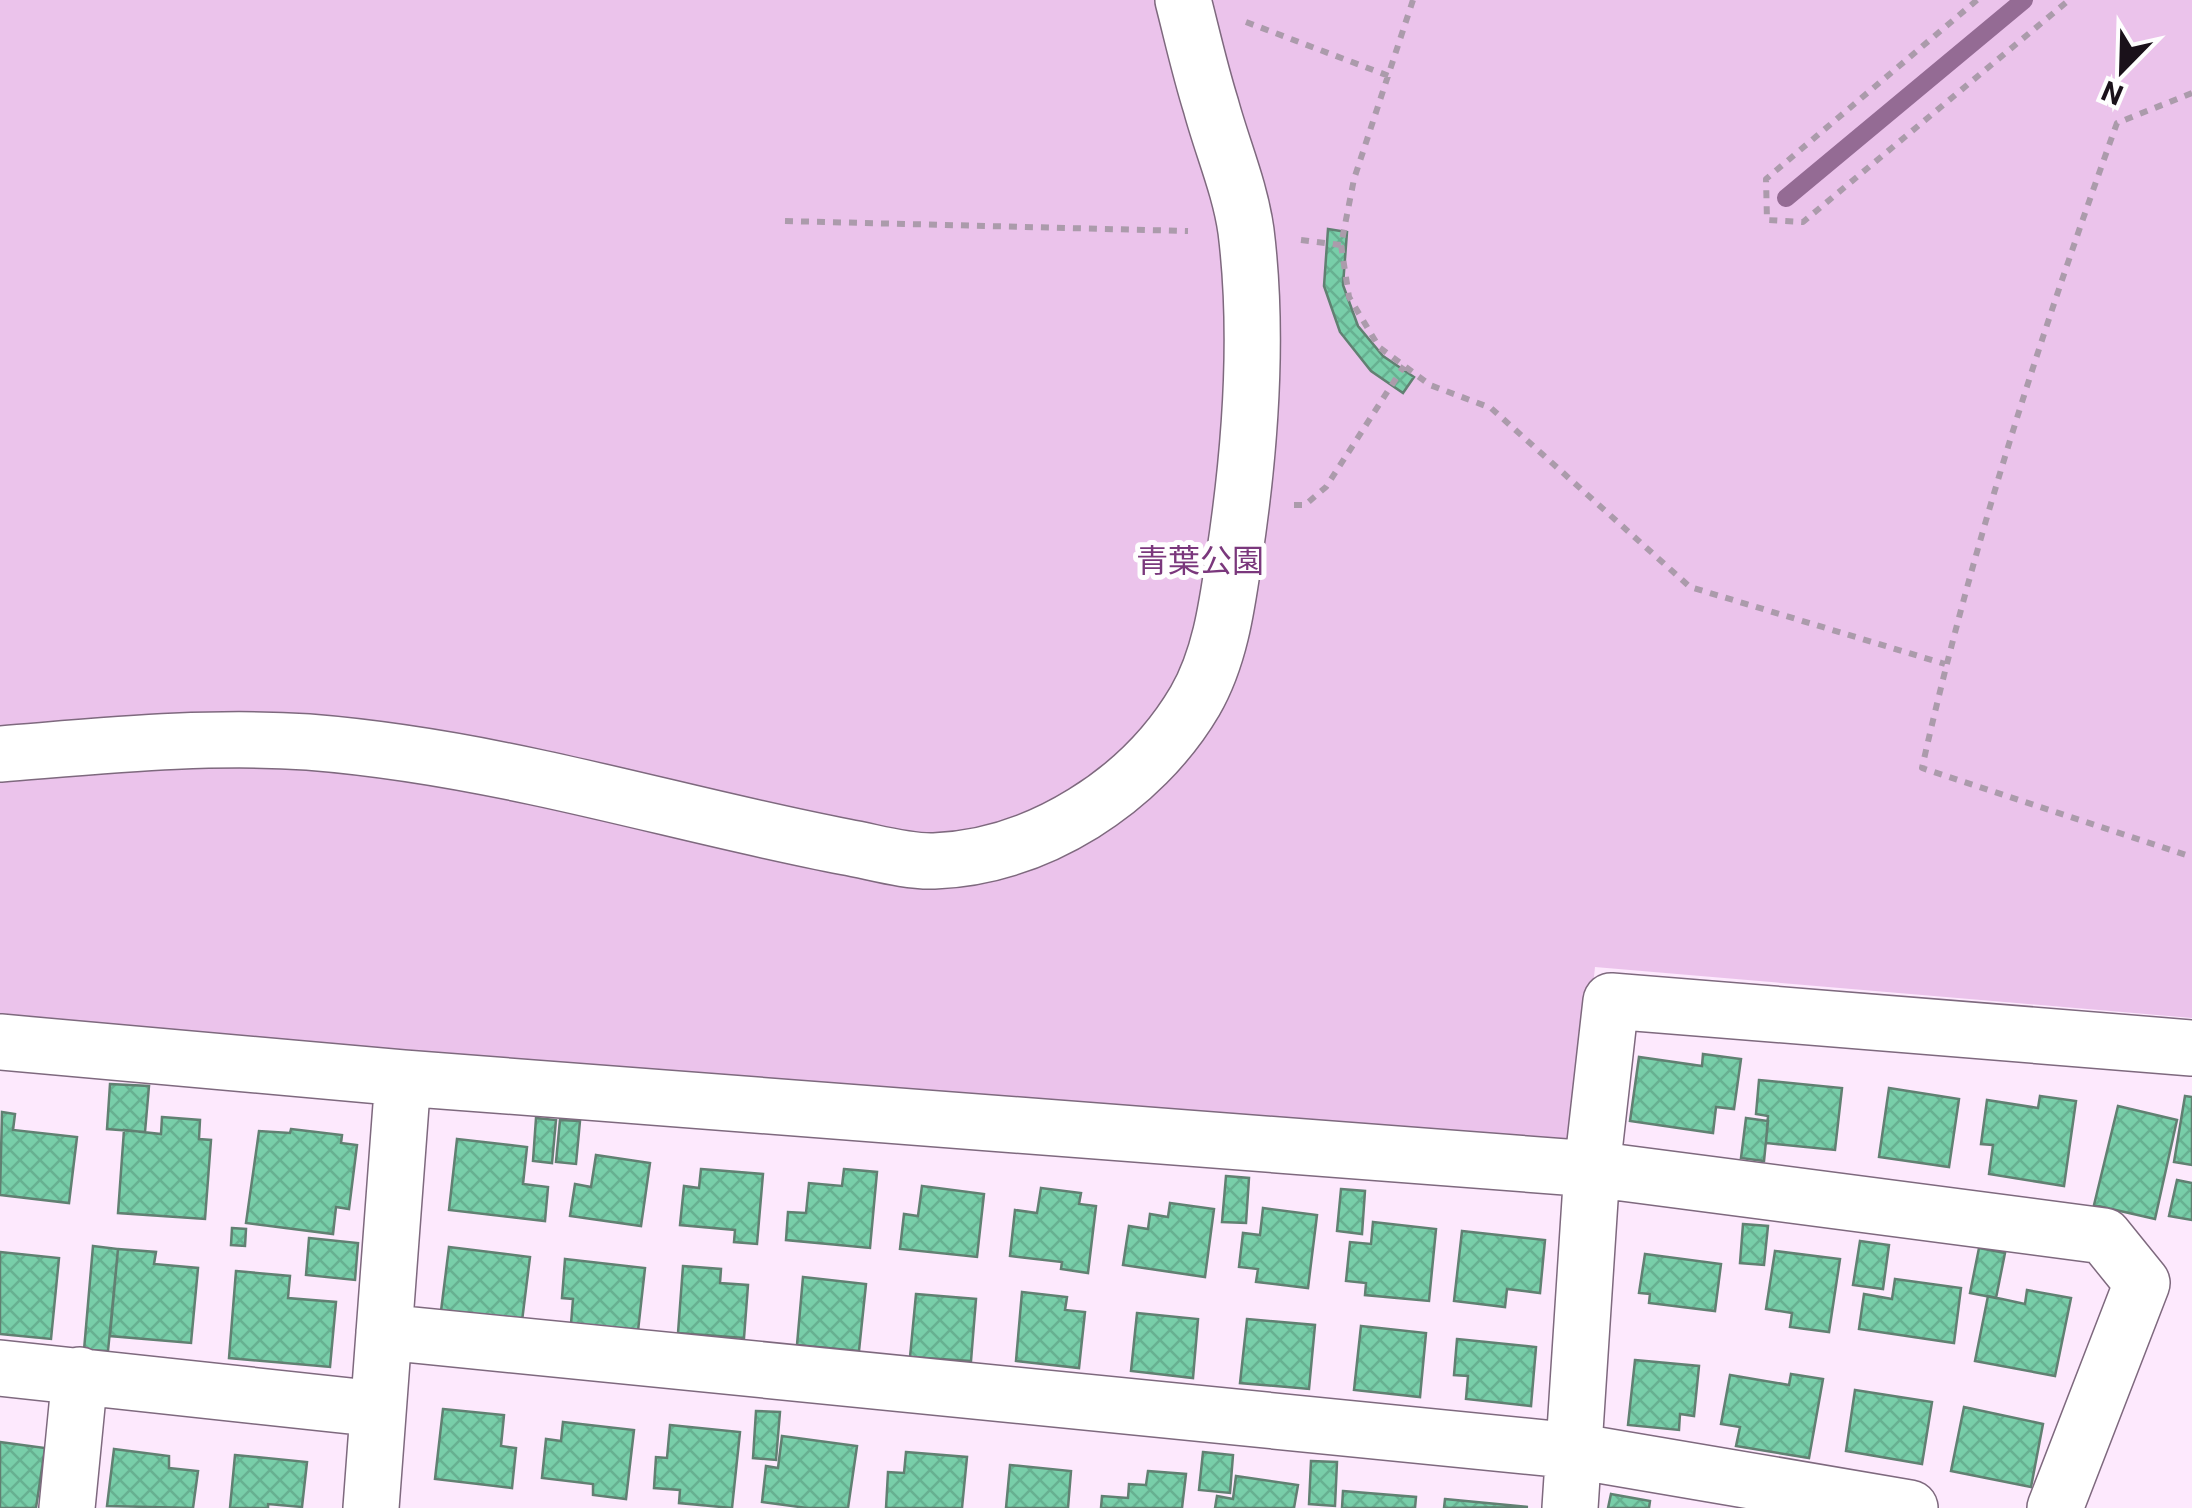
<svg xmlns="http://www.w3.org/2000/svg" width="2192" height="1508" font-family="Roboto,'Noto Sans JP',sans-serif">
<defs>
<pattern id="building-cross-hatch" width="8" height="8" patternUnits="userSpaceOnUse" patternTransform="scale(2.5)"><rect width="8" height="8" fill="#78cea9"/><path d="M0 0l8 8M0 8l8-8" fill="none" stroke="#67b091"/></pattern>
</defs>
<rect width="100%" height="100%" fill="#fde9fd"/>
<!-- green -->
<path fill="#ebc3eb" d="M 0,0 L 2192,0 L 2192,1018 L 1595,967 L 1578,1133 L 1548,1155 L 0,1022 Z"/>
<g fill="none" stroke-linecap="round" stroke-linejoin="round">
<!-- stream -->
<path stroke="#946b94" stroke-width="18" d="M 1786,198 L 2024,0"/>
</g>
<!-- building -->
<path fill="url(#building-cross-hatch)" stroke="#618072" stroke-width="2.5" d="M 1328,229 L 1347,232 L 1343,285 L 1358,326 L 1383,356 L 1414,377 L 1403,393 L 1371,371 L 1340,332 L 1324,286 Z
M 1703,1054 L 1741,1059 L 1734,1109 L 1716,1107 L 1713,1133 L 1630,1121 L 1639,1057 L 1702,1066 Z
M 1759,1080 L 1842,1088 L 1835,1150 L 1766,1143 L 1768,1116 L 1756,1114 Z
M 110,1084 L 149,1086 L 145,1132 L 107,1129 Z
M 1889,1088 L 1959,1099 L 1949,1167 L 1879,1157 Z
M 2040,1096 L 2076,1101 L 2064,1186 L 1989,1174 L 1993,1145 L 1981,1144 L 1987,1100 L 2038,1108 Z
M 2185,1096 L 2192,1097 L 2192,1165 L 2174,1162 Z
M 2118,1106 L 2177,1120 L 2155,1219 L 2094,1205 Z
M 2,1112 L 15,1114 L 13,1130 L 77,1137 L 69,1203 L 0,1195 Z
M 162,1117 L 200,1120 L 199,1139 L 211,1140 L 205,1219 L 118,1213 L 124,1130 L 161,1134 Z
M 536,1118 L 556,1120 L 552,1163 L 533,1161 Z
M 1746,1118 L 1768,1121 L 1764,1161 L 1741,1158 Z
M 560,1120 L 580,1121 L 576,1164 L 556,1162 Z
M 291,1129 L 342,1135 L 341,1143 L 357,1145 L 349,1209 L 336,1207 L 333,1234 L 246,1223 L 259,1131 L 290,1133 Z
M 457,1139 L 527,1147 L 523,1184 L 548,1187 L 545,1221 L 449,1210 Z
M 596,1155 L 650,1163 L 641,1226 L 570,1216 L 575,1184 L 591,1187 Z
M 701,1169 L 763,1174 L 757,1244 L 734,1242 L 735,1230 L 680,1225 L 684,1186 L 699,1188 Z
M 844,1169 L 877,1172 L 870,1248 L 786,1240 L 788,1212 L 806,1213 L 809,1183 L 842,1186 Z
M 1226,1176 L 1249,1178 L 1246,1223 L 1222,1222 Z
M 2177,1180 L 2192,1183 L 2192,1220 L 2169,1216 Z
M 922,1186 L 984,1194 L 977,1257 L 900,1249 L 904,1214 L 918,1216 Z
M 1041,1188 L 1081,1193 L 1079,1204 L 1096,1206 L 1088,1273 L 1061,1269 L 1062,1262 L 1010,1256 L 1015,1210 L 1037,1213 Z
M 1341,1189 L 1365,1191 L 1362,1234 L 1337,1231 Z
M 1170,1203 L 1214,1209 L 1205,1277 L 1123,1265 L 1129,1226 L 1148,1229 L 1150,1214 L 1168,1217 Z
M 1263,1208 L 1317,1215 L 1308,1288 L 1256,1282 L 1258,1269 L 1239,1267 L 1243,1233 L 1260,1235 Z
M 1373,1222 L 1436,1229 L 1429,1301 L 1365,1295 L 1366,1283 L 1346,1281 L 1350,1242 L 1371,1244 Z
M 1743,1224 L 1768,1226 L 1764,1265 L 1740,1263 Z
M 232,1228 L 246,1229 L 245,1246 L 231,1245 Z
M 1462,1231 L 1545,1240 L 1540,1293 L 1507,1289 L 1505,1307 L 1454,1301 Z
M 309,1238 L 358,1243 L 355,1280 L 306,1275 Z
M 1860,1241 L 1889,1245 L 1883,1289 L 1853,1285 Z
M 93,1246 L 118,1249 L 108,1351 L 84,1350 Z
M 449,1247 L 530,1257 L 522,1321 L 441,1311 Z
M 1979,1248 L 2005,1253 L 1996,1298 L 1970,1293 Z
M 118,1249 L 156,1252 L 154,1264 L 198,1268 L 191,1343 L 110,1336 Z
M 1775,1251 L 1840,1259 L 1829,1332 L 1790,1327 L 1792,1313 L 1766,1309 Z
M 0,1252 L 59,1258 L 51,1339 L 0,1334 Z
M 1645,1254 L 1721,1264 L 1715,1311 L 1649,1303 L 1650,1294 L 1639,1293 Z
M 565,1259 L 645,1268 L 638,1331 L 571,1324 L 573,1299 L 562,1298 Z
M 683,1266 L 721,1269 L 720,1283 L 748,1285 L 744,1338 L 678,1333 Z
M 236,1271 L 290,1276 L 288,1298 L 336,1302 L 330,1367 L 229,1358 Z
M 803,1277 L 866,1284 L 859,1351 L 797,1345 Z
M 1895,1279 L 1961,1288 L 1954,1343 L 1859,1329 L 1864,1294 L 1892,1299 Z
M 2027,1290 L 2071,1298 L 2055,1376 L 1975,1361 L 1988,1296 L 2025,1304 Z
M 1022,1292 L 1067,1297 L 1065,1310 L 1085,1312 L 1079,1368 L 1016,1361 Z
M 916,1294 L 976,1299 L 971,1361 L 910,1357 Z
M 1137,1313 L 1198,1319 L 1193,1378 L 1131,1371 Z
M 1247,1319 L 1315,1325 L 1309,1389 L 1240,1383 Z
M 1361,1326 L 1426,1333 L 1420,1397 L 1354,1390 Z
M 1457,1339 L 1536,1347 L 1531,1406 L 1466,1399 L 1468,1376 L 1454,1375 Z
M 1635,1360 L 1699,1366 L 1694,1416 L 1680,1414 L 1679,1430 L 1628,1425 Z
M 1791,1374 L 1823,1379 L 1809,1458 L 1736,1446 L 1740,1427 L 1721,1424 L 1730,1375 L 1789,1385 Z
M 1855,1390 L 1932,1402 L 1922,1464 L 1846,1451 Z
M 1964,1407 L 2043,1424 L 2031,1487 L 1951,1471 Z
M 443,1409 L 504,1415 L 501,1446 L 516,1448 L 512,1488 L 435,1479 Z
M 756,1411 L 780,1412 L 776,1460 L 753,1458 Z
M 563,1422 L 634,1430 L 626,1499 L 593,1495 L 593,1484 L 542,1478 L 546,1439 L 561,1441 Z
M 670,1425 L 740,1432 L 732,1508 L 679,1503 L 680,1490 L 654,1488 L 656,1457 L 667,1458 Z
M 782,1436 L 857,1446 L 848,1508 L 807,1508 L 762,1502 L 766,1466 L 778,1468 Z
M 0,1442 L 45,1448 L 36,1508 L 0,1508 Z
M 114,1449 L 169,1456 L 169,1468 L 198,1471 L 193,1508 L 107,1506 Z
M 906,1452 L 967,1457 L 962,1508 L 886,1508 L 888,1472 L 904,1473 Z
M 1203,1452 L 1233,1455 L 1230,1493 L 1199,1490 Z
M 235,1455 L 307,1462 L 302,1507 L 268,1504 L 268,1508 L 230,1508 Z
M 1311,1461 L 1337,1462 L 1335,1506 L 1309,1504 Z
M 1010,1465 L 1071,1471 L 1068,1508 L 1006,1508 Z
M 1148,1471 L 1186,1474 L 1182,1508 L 1101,1508 L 1102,1496 L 1128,1498 L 1129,1484 L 1146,1485 Z
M 1236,1476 L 1298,1485 L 1294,1508 L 1215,1508 L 1217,1496 L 1233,1499 Z
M 1343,1491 L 1416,1497 L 1415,1508 L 1342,1508 Z
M 1611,1494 L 1650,1501 L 1649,1508 L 1608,1508 Z
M 1445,1499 L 1528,1507 L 1444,1508 Z"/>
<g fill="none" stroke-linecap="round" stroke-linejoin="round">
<!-- street casing -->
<g stroke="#7e697e" stroke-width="58">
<path id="street" d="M 0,754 C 102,746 206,735 308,742 C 383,748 461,761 535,777 C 639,799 741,827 846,847 C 874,852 906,862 934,861 C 1038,857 1142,791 1195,701 C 1220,658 1227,606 1234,558 C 1250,453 1259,336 1246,231 C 1240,188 1222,147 1211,106 C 1200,71 1192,35 1183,0
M 0,1042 L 403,1078 L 1592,1169 L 2104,1236 L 2142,1283 L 2055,1508
M 384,1332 L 1575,1451 L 1910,1508
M 0,1368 L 378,1409
M 67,1508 L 80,1375
M 371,1508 L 403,1078
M 1570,1508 L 1592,1169 L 1611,1001 L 2192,1048"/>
</g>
<!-- path -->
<path stroke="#ab9bab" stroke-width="6" stroke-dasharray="8 8" stroke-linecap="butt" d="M 1413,0 L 1354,179 L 1341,245 L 1349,297 L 1379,347 L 1430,385 L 1491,408 L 1690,587 L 1945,664
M 1977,0 L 1766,179 L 1767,220 L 1803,222 L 2069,0
M 1246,22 L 1389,76
M 2192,93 L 2117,123 C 2041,334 1971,549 1922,768 L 2192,857
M 785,221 L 1188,231
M 1301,240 L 1341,245
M 1294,505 L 1305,505 L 1326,487 L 1404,366"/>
<!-- street -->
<use href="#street" stroke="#fff" stroke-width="55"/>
</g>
<g text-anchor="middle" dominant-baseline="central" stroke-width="10" stroke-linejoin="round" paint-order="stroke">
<!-- park labels -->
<g font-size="32" fill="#7a377c" stroke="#fefefe">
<text x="1200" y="561">青葉公園</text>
</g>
</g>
<!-- north arrow -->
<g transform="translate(2122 70) rotate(203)" stroke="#fefefe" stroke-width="8" paint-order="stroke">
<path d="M0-8L18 38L0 25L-18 38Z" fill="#1a111a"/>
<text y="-15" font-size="28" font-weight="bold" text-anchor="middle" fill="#1a111a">N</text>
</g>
</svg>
